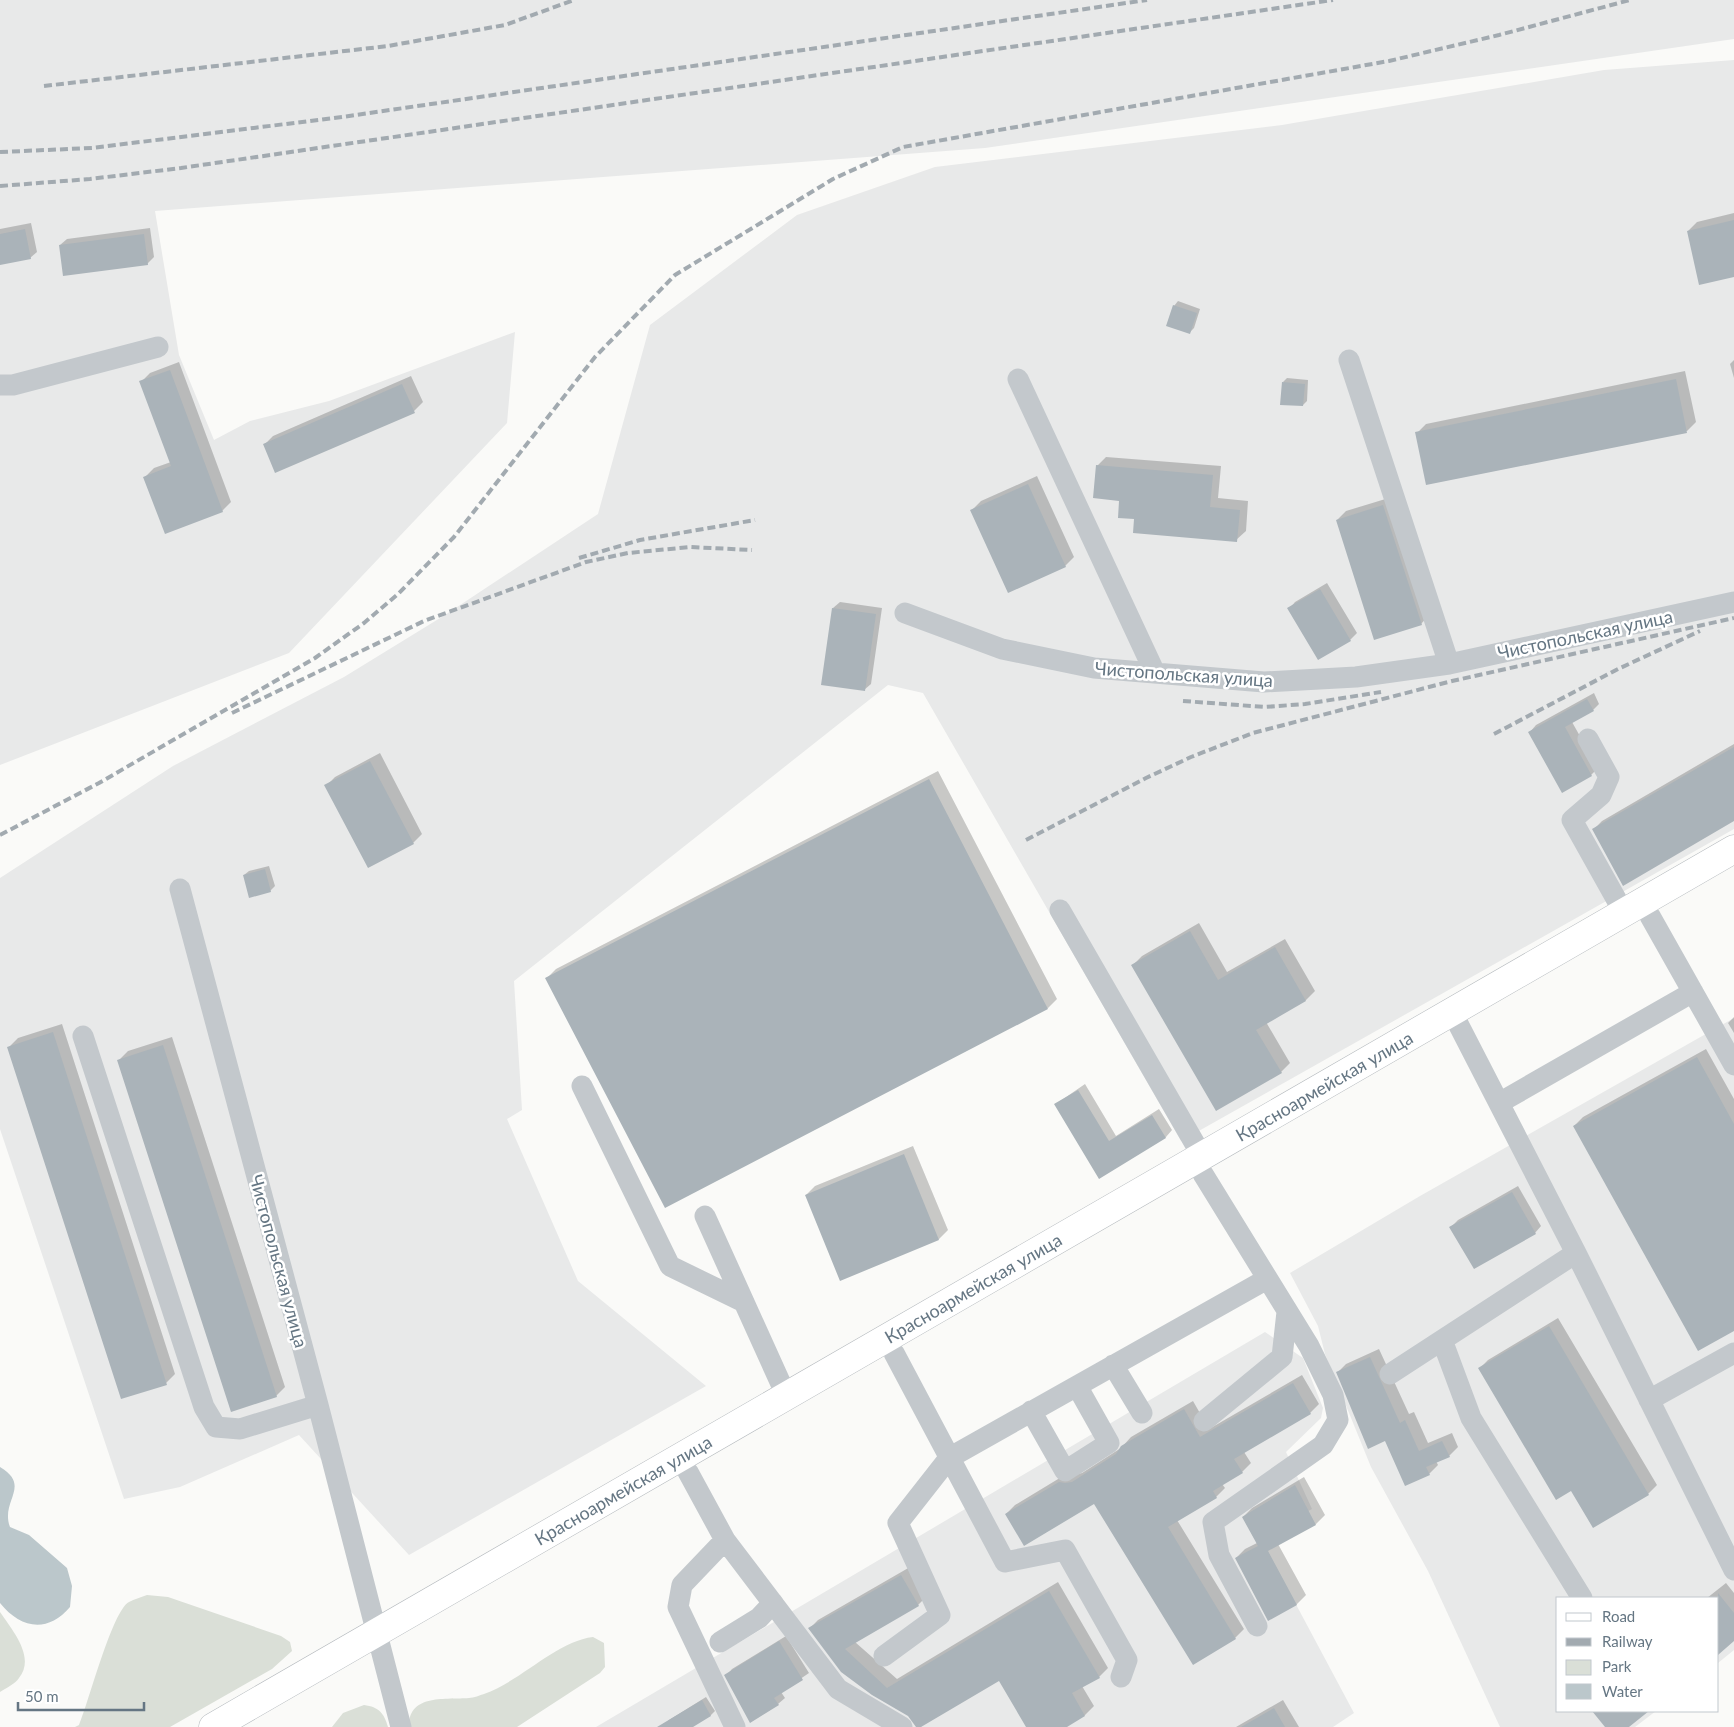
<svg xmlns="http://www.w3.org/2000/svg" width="1734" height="1727" font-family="Lato,sans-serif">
<rect width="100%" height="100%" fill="#fafaf8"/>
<!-- built -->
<path fill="#e8e9e9" d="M 0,0 L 1734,0 L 1734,39 L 985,148 L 155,211 L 179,355 L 214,440 L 250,421 L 329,401 L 515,332 L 507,423 L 289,653 L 0,765 Z
M 1734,60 L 1734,829 L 1181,1141 L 923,693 L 888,685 L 514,981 L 522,1110 L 507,1119 L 578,1281 L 706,1386 L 409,1555 L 299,1435 L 180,1487 L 124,1499 L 0,1129 L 0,878 L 173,766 L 344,677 L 445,615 L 598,514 L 650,325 L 797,215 L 935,167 L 1282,125 L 1604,70 Z
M 1734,1018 L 1734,1650 L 1718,1663 L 1718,1598 L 1558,1598 L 1558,1711 L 1656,1711 L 1635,1727 L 1500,1727 L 1428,1571 L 1371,1467 L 1325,1354 L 1318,1326 L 1290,1273 L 1420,1196 Z
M 1265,1332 L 1303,1358 L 1323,1408 L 1321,1418 L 1286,1452 L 1312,1509 L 1260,1537 L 1354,1713 L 1333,1727 L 596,1727 Z"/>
<!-- green -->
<path fill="#dadfd7" d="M 147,1595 L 168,1597 L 281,1636 L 290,1642 L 292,1651 L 272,1669 L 170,1727 L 75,1727 L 79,1725 C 89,1702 112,1611 129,1602 C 134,1599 142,1597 147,1595 Z
M 0,1612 C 12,1630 36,1657 19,1678 C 15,1684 6,1688 0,1692 Z
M 593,1637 L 604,1643 L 605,1667 L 600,1673 L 517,1727 L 409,1727 C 408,1693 447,1700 469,1698 C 474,1698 480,1695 484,1694 C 521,1681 557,1641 593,1637 Z
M 364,1705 C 379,1707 384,1713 388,1727 L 332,1727 L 343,1713 Z"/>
<!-- water -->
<path fill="#bbc7cb" d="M 0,1467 C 32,1486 0,1501 10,1527 L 29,1535 L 67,1568 L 72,1586 L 70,1607 C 47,1634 20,1628 0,1603 Z"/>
<!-- shadow -->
<path fill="#0003" d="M 1734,213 L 1734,276 L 1688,231 L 1697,222 Z
M 31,223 L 37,252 L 30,258 L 0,263 L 0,229 Z
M 150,228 L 154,257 L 147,264 L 60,245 L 67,239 Z
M 1178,301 L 1200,309 L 1194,328 L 1189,333 L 1174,306 Z
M 1734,360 L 1734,378 L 1730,364 Z
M 179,362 L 231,502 L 222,511 L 145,477 L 154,468 L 171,462 L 141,382 L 150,373 Z
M 1685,371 L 1696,422 L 1687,431 L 1417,433 L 1426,424 Z
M 411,376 L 423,402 L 414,411 L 264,445 L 273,436 Z
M 1287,378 L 1308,380 L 1307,401 L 1303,405 L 1283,382 Z
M 1106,457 L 1221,466 L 1218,498 L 1248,501 L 1246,531 L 1236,540 L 1136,518 L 1097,466 Z
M 1037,476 L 1074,557 L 1065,566 L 972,510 L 981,501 Z
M 1392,497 L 1430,614 L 1421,624 L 1337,520 L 1346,511 Z
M 1327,583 L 1357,633 L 1350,640 L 1289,609 L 1295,602 Z
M 840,602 L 882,608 L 871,684 L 864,690 L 833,608 Z
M 1594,693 L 1599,704 L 1593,710 L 1572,722 L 1598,768 L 1591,775 L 1530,732 L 1536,725 Z
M 1734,744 L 1734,820 L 1593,830 L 1602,821 Z
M 380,753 L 422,834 L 413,843 L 326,786 L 335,777 Z
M 938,771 L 1057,999 L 1048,1008 L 547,978 L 556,969 Z
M 269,866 L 275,886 L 270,891 L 244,875 L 249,871 Z
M 1199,923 L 1227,972 L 1285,939 L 1315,991 L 1306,1000 L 1266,1022 L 1290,1063 L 1281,1072 L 1133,965 L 1142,956 Z
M 1734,1017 L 1734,1033 L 1728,1023 Z
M 62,1024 L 175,1374 L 166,1383 L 9,1047 L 18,1038 Z
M 172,1037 L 285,1387 L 276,1396 L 119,1060 L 128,1051 Z
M 1706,1049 L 1734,1099 L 1734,1329 L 1574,1126 L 1583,1117 Z
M 1085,1084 L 1116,1136 L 1159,1109 L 1172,1130 L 1166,1137 L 1100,1177 L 1056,1104 Z
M 913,1146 L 948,1230 L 939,1239 L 841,1279 L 806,1195 L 815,1186 Z
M 1518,1186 L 1541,1226 L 1535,1233 L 1451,1227 L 1458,1220 Z
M 1558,1318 L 1657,1485 L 1648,1494 L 1572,1489 L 1479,1369 L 1488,1360 Z
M 1379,1349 L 1409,1414 L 1414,1412 L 1428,1443 L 1452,1433 L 1458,1447 L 1449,1456 L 1436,1461 L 1438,1465 L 1429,1474 L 1386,1440 L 1337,1373 L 1346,1364 Z
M 1302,1375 L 1319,1404 L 1310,1413 L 1244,1452 L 1251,1463 L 1242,1472 L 1222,1484 L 1225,1488 L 1216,1497 L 1177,1520 L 1244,1629 L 1235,1638 L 1095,1502 L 1006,1514 L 1015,1505 L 1068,1473 L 1074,1475 L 1082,1473 L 1121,1448 L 1131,1437 L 1193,1401 L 1209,1429 Z
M 1304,1477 L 1325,1515 L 1316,1524 L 1278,1544 L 1306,1595 L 1297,1604 L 1269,1619 L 1236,1558 L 1245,1549 L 1257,1543 L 1243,1517 L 1252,1508 Z
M 910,1567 L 927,1596 L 918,1605 L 855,1642 L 897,1679 L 1058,1582 L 1108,1668 L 1099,1677 L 1082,1686 L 1094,1706 L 1085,1715 L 1064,1727 L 1027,1727 L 999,1679 L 919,1727 L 909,1715 L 809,1629 L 818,1620 Z
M 1726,1583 L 1734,1593 L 1734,1640 L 1718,1653 L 1718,1598 L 1707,1598 Z
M 786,1636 L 809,1673 L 781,1692 L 785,1698 L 778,1704 L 726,1676 L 732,1669 Z
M 706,1697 L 715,1711 L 711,1715 L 691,1727 L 667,1727 L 665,1724 L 669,1720 Z
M 1283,1700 L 1299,1727 L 1236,1727 Z
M 1593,1711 L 1647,1711 L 1627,1727 L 1607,1727 Z"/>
<!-- building -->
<path fill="#aab3b9" d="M 1734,220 L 1734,277 L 1699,285 L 1687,231 Z
M 25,229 L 31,259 L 0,265 L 0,234 Z
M 144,234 L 148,265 L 63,276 L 59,245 Z
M 1173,305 L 1197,313 L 1190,334 L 1166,326 Z
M 170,370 L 223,512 L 165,534 L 143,477 L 171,466 L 139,381 Z
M 1676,379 L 1687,433 L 1426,485 L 1415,432 Z
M 1282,382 L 1305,384 L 1303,406 L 1280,405 Z
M 402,384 L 415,413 L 275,473 L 263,444 Z
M 1096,465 L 1213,475 L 1210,507 L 1240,510 L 1237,542 L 1133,533 L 1134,519 L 1118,518 L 1119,501 L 1093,498 Z
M 1028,484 L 1066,567 L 1008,593 L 970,510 Z
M 1383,505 L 1422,625 L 1374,640 L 1336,520 Z
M 1320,589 L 1351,641 L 1318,660 L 1287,608 Z
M 832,608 L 876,614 L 865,691 L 821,685 Z
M 1587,699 L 1594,711 L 1565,727 L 1592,776 L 1562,793 L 1528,732 Z
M 1734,747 L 1734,821 L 1623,886 L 1592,829 Z
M 370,761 L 414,844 L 368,868 L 324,785 Z
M 929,779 L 1048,1009 L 665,1208 L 545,978 Z
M 265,869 L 271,892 L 249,898 L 243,875 Z
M 1190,931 L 1218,980 L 1275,947 L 1306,1001 L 1256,1030 L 1282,1073 L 1216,1111 L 1131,965 Z
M 53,1032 L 167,1385 L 121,1399 L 7,1047 Z
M 163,1045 L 277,1397 L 231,1412 L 117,1060 Z
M 1697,1057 L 1734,1124 L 1734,1331 L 1698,1351 L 1573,1126 Z
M 1078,1090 L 1109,1141 L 1152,1115 L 1166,1138 L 1099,1179 L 1054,1104 Z
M 904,1154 L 939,1240 L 840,1281 L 805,1195 Z
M 1512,1192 L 1536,1234 L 1474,1269 L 1449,1227 Z
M 1549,1326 L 1649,1495 L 1593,1528 L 1571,1491 L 1556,1500 L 1478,1368 Z
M 1370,1357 L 1400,1423 L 1405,1420 L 1419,1451 L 1442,1441 L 1450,1457 L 1426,1467 L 1430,1475 L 1405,1486 L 1385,1441 L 1368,1449 L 1336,1372 Z
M 1293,1383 L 1311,1414 L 1234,1459 L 1243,1473 L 1213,1491 L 1217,1498 L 1168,1527 L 1236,1639 L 1193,1665 L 1094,1504 L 1024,1546 L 1005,1514 L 1059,1482 L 1065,1483 L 1072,1482 L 1116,1454 L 1121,1446 L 1184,1409 L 1200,1437 Z
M 1295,1485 L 1316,1525 L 1268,1551 L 1297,1605 L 1268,1621 L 1235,1558 L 1258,1546 L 1242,1517 Z
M 901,1575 L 919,1606 L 845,1649 L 887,1688 L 1049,1591 L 1100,1678 L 1072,1693 L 1085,1716 L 1067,1727 L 1026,1727 L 999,1681 L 921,1727 L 916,1727 L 908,1716 L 872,1695 L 841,1672 L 808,1628 Z
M 1718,1593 L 1734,1613 L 1734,1641 L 1718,1655 Z
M 779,1641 L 803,1680 L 774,1698 L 779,1705 L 750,1723 L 724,1675 Z
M 702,1700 L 711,1716 L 693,1727 L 657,1727 Z
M 1274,1708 L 1285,1727 L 1241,1727 Z
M 1592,1711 L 1649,1711 L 1629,1727 L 1605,1727 Z"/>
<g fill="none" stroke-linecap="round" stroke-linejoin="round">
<!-- major casing -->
<g stroke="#b5babe" stroke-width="29">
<path id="major" d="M 213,1727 L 1734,849"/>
</g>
<!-- minor -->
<path stroke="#c3c8cc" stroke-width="21" d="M 1349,360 L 1449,664
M 1018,379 L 1155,673
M 0,385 L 13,385 L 158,347
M 905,613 L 1002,649 L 1094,668 L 1264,682 L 1356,677 L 1449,664 L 1734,602
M 1588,739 L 1609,777 L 1601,795 L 1572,820 L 1624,913
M 180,889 L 318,1405 L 401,1727
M 1060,910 L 1202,1156
M 1650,916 L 1734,1065
M 1452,1012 L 1576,1253 L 1734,1570
M 83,1036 L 204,1407 L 216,1427 L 240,1429 L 318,1405
M 582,1086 L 670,1266 L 744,1302
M 1499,1103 L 1693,992
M 1203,1174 L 1309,1346 L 1333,1395 L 1338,1420 L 1323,1445 L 1213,1522 L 1219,1555 L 1257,1626
M 705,1216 L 786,1395
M 1442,1340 L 1471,1418 L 1582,1598
M 894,1353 L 1005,1562 L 1065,1550 L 1127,1660 L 1121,1677
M 1113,1365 L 1142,1413
M 1390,1374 L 1576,1253
M 1649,1400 L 1734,1353
M 1031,1411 L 1065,1471 L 1109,1443 L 1077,1386
M 1204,1421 L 1282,1357 L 1287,1312
M 688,1472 L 725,1540 L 838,1689 L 902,1727
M 725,1540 L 682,1585 L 678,1607 L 735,1727
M 720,1642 L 759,1618 L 773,1603
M 884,1656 L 940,1615 L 898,1523 L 949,1458 L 1267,1279"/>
<!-- major -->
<use href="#major" stroke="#fff" stroke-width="28"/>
<!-- rail -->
<path stroke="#a2aab0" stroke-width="4" stroke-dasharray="8 4" stroke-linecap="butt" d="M 44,86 L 388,46 L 505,25 L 574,0
M 0,152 L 92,148 L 342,117 L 1147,0
M 0,186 L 90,179 L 181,168 L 1333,0
M 579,558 L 640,540 L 755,520
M 1183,701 L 1265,707 L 1305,704 L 1381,692
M 232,713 L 424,621 L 586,562 L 628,553 L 690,547 L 752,550
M 1494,734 L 1618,669 L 1700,631
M 0,835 L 99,783 L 315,658 L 364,623 L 398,594 L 454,537 L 595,357 L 675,275 L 833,179 L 903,147 L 1389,61 L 1499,35 L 1630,0
M 1026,840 L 1146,778 L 1191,757 L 1253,733 L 1452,681 L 1734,618"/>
</g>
<g text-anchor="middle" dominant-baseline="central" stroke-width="5" stroke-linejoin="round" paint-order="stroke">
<!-- street labels -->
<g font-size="18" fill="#657683" stroke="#fff">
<text transform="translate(1585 634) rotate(-12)">Чистопольская улица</text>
<text transform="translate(1184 674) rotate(4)">Чистопольская улица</text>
<text transform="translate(1324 1086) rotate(-30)">Красноармейская улица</text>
<text transform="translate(279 1261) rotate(75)">Чистопольская улица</text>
<text transform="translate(973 1288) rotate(-30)">Красноармейская улица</text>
<text transform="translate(623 1490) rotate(-30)">Красноармейская улица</text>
</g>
</g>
<!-- legend -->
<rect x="1556" y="1597" width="162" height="115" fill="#ffffff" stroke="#c1c8cd"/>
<rect x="1566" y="1613" width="25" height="8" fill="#ffffff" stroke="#c1c8cd"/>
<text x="1602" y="1622" font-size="15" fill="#657683">Road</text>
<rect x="1566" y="1638" width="25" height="8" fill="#a2aab0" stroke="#c1c8cd"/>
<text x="1602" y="1647" font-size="15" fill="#657683">Railway</text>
<rect x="1566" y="1660" width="25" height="15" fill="#dadfd7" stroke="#c1c8cd"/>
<text x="1602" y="1672" font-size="15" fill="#657683">Park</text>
<rect x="1566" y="1684" width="25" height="15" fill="#bbc7cb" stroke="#c1c8cd"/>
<text x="1602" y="1697" font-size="15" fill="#657683">Water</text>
<!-- scale -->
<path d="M18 1702v8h126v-8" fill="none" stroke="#657683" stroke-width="2.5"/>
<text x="25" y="1702" font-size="15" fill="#657683" stroke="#ffffff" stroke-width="4" paint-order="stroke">50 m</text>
</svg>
